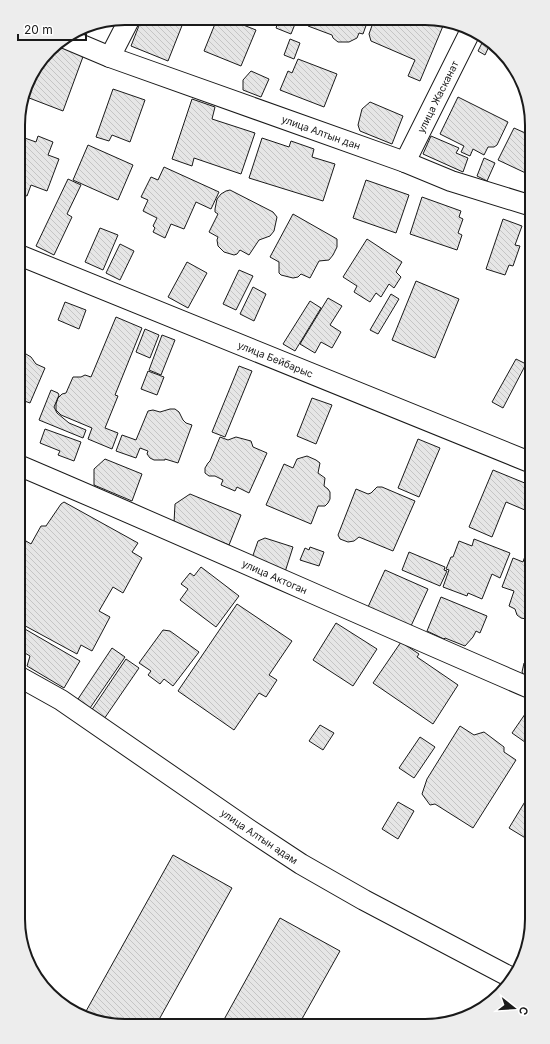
<svg xmlns="http://www.w3.org/2000/svg" width="550" height="1044" font-family="Inter,sans-serif">
<defs>
<pattern id="building-back-hatch" width="6" height="6" patternUnits="userSpaceOnUse"><rect width="6" height="6" fill="#e6e6e6"/><path d="M-1 5l2 2M0 0l6 6M5-1l2 2" fill="none" stroke="#c5c5c5"/></pattern>
</defs>
<rect width="100%" height="100%" fill="#fff"/>
<!-- building -->
<path fill="url(#building-back-hatch)" stroke="#1a1a1a" d="M 142,18 L 185,18 L 168,61 L 131,46 Z
M 217,19 L 228,19 L 256,30 L 241,66 L 204,51 Z
M 279,19 L 297,19 L 291,34 L 276,28 Z
M 311,19 L 368,20 L 363,34 L 359,33 L 357,38 L 349,42 L 338,42 L 333,38 L 332,35 L 308,26 Z
M 374,20 L 419,20 L 418,21 L 428,25 L 430,21 L 443,26 L 420,81 L 408,76 L 415,60 L 371,41 L 369,34 Z
M 290,39 L 300,43 L 294,59 L 284,55 Z
M 484,39 L 491,42 L 485,55 L 478,51 Z
M 57,43 L 84,54 L 63,111 L 24,96 L 29,77 L 54,45 Z
M 298,59 L 337,74 L 324,107 L 280,90 L 288,71 L 292,73 Z
M 251,71 L 269,79 L 261,97 L 243,90 L 243,80 Z
M 113,89 L 145,100 L 130,142 L 112,135 L 109,141 L 96,137 Z
M 458,97 L 508,122 L 497,145 L 494,147 L 488,147 L 484,155 L 473,149 L 470,156 L 461,152 L 464,146 L 440,134 Z
M 192,99 L 215,107 L 212,119 L 255,133 L 241,174 L 194,158 L 192,166 L 172,159 Z
M 370,102 L 403,116 L 392,144 L 360,131 L 358,125 L 362,109 Z
M 514,128 L 532,136 L 532,176 L 498,160 Z
M 19,136 L 36,142 L 38,136 L 53,142 L 48,155 L 59,159 L 47,191 L 31,185 L 27,196 L 19,193 Z
M 431,136 L 459,148 L 456,153 L 468,158 L 463,172 L 423,154 Z
M 262,138 L 289,147 L 291,141 L 314,149 L 312,157 L 335,164 L 323,201 L 249,178 Z
M 88,145 L 133,165 L 118,200 L 73,180 Z
M 484,158 L 495,163 L 487,181 L 477,176 Z
M 164,167 L 219,192 L 211,209 L 196,202 L 184,229 L 171,224 L 165,238 L 153,232 L 155,228 L 153,226 L 157,218 L 143,211 L 148,200 L 141,197 L 151,177 L 158,180 Z
M 68,179 L 81,185 L 67,214 L 72,217 L 54,255 L 36,246 Z
M 366,180 L 409,195 L 396,233 L 353,218 Z
M 230,190 L 273,212 L 277,217 L 274,231 L 270,236 L 259,240 L 249,255 L 240,250 L 237,254 L 234,255 L 224,252 L 218,246 L 217,240 L 218,237 L 209,232 L 218,214 L 215,212 L 215,209 L 217,199 L 221,194 L 226,191 Z
M 422,197 L 461,211 L 459,217 L 463,219 L 458,233 L 462,235 L 457,250 L 410,234 Z
M 293,214 L 337,239 L 337,247 L 333,255 L 329,260 L 319,261 L 310,278 L 301,274 L 298,277 L 293,278 L 281,275 L 279,273 L 279,262 L 270,257 Z
M 503,219 L 522,226 L 515,245 L 520,246 L 513,266 L 509,265 L 505,275 L 486,269 Z
M 100,228 L 118,235 L 103,270 L 85,262 Z
M 367,239 L 402,262 L 396,272 L 401,277 L 394,288 L 389,284 L 381,297 L 376,293 L 370,302 L 354,292 L 357,286 L 343,277 Z
M 120,244 L 134,251 L 120,280 L 106,273 Z
M 531,253 L 532,253 L 532,279 L 529,278 L 529,269 L 527,267 L 526,265 L 528,256 Z
M 187,262 L 207,273 L 188,308 L 168,297 Z
M 239,270 L 253,276 L 236,310 L 223,304 Z
M 416,281 L 459,299 L 435,358 L 392,340 Z
M 253,287 L 266,294 L 254,321 L 240,314 Z
M 391,294 L 399,299 L 378,334 L 370,330 Z
M 328,298 L 342,306 L 330,325 L 341,332 L 332,348 L 321,342 L 315,353 L 300,344 Z
M 310,301 L 321,308 L 295,351 L 283,344 Z
M 65,302 L 86,310 L 79,329 L 58,320 Z
M 116,317 L 142,328 L 115,395 L 118,396 L 105,428 L 118,433 L 112,449 L 88,439 L 92,428 L 61,415 L 56,410 L 56,404 L 58,398 L 62,394 L 66,393 L 73,377 L 81,377 L 85,375 L 91,377 Z
M 145,329 L 159,335 L 150,358 L 136,352 Z
M 162,335 L 175,340 L 161,375 L 149,370 Z
M 19,353 L 26,354 L 31,357 L 36,364 L 45,368 L 30,403 L 19,399 Z
M 516,359 L 526,364 L 503,408 L 492,402 Z
M 239,366 L 252,371 L 225,437 L 212,432 Z
M 148,371 L 164,377 L 157,395 L 141,389 Z
M 51,390 L 58,393 L 59,395 L 54,407 L 57,413 L 69,423 L 86,430 L 83,438 L 39,420 Z
M 312,398 L 332,405 L 316,444 L 297,436 Z
M 170,409 L 175,409 L 179,412 L 183,420 L 186,423 L 192,425 L 178,463 L 165,459 L 165,460 L 154,460 L 150,458 L 147,454 L 148,451 L 140,448 L 136,458 L 116,451 L 122,435 L 136,440 L 148,411 L 153,410 L 160,412 Z
M 45,429 L 81,442 L 74,461 L 58,455 L 60,451 L 40,443 Z
M 220,437 L 228,440 L 236,437 L 251,441 L 253,447 L 267,453 L 249,493 L 237,487 L 235,491 L 221,485 L 223,480 L 215,476 L 209,476 L 205,473 L 205,468 L 208,463 L 210,461 Z
M 418,439 L 440,448 L 419,497 L 398,488 Z
M 307,456 L 316,460 L 320,463 L 318,473 L 325,478 L 324,486 L 328,489 L 330,492 L 330,499 L 328,503 L 325,506 L 318,506 L 311,524 L 266,505 L 284,464 L 293,468 L 297,459 Z
M 105,459 L 142,474 L 132,501 L 94,485 L 94,469 Z
M 493,470 L 532,486 L 532,513 L 506,502 L 492,537 L 469,527 Z
M 377,487 L 382,487 L 415,501 L 393,551 L 359,537 L 354,541 L 348,542 L 340,539 L 338,535 L 356,489 L 368,494 L 371,493 Z
M 190,494 L 241,515 L 229,545 L 174,523 L 175,504 Z
M 64,502 L 138,543 L 132,552 L 142,558 L 123,593 L 113,587 L 99,611 L 110,617 L 92,651 L 81,645 L 77,654 L 18,622 L 18,583 L 21,579 L 18,578 L 18,555 L 26,541 L 31,544 L 41,526 L 46,526 L 61,504 Z
M 265,538 L 293,547 L 285,572 L 251,561 L 258,541 Z
M 474,539 L 510,553 L 500,578 L 492,574 L 482,599 L 468,593 L 467,596 L 443,587 L 449,570 L 446,569 L 451,557 L 453,557 L 459,541 L 472,546 Z
M 310,547 L 324,552 L 319,566 L 300,560 L 305,548 L 309,550 Z
M 409,552 L 445,567 L 444,570 L 447,571 L 440,586 L 402,570 Z
M 526,553 L 532,555 L 532,616 L 526,619 L 521,618 L 517,615 L 515,609 L 509,606 L 514,591 L 502,587 L 513,558 L 523,562 Z
M 201,567 L 239,596 L 216,627 L 180,600 L 188,589 L 181,584 L 190,573 L 194,576 Z
M 385,570 L 428,589 L 411,626 L 368,607 Z
M 441,597 L 487,616 L 480,633 L 476,631 L 473,637 L 465,646 L 445,638 L 444,639 L 427,631 Z
M 237,604 L 292,641 L 269,675 L 277,680 L 266,697 L 259,693 L 234,730 L 178,691 Z
M 336,623 L 377,649 L 353,686 L 313,660 Z
M 18,625 L 80,661 L 64,688 L 27,666 L 30,656 L 18,649 Z
M 163,630 L 170,631 L 199,652 L 173,686 L 164,679 L 160,684 L 148,675 L 151,671 L 139,663 Z
M 401,642 L 419,654 L 417,657 L 458,685 L 433,724 L 373,683 Z
M 112,648 L 125,657 L 90,708 L 78,699 Z
M 532,657 L 532,679 L 524,676 L 522,672 L 524,663 Z
M 126,659 L 139,668 L 104,719 L 91,711 Z
M 532,704 L 532,747 L 512,733 Z
M 320,725 L 334,733 L 323,750 L 309,741 Z
M 460,726 L 474,735 L 484,732 L 504,747 L 504,752 L 516,760 L 473,828 L 435,804 L 430,805 L 422,794 L 427,779 Z
M 420,737 L 435,747 L 414,778 L 399,768 Z
M 532,790 L 532,842 L 509,828 Z
M 398,802 L 414,811 L 398,839 L 382,829 Z
M 173,855 L 232,888 L 156,1025 L 111,1025 L 85,1013 Z
M 280,918 L 340,951 L 298,1026 L 221,1025 Z"/>
<g fill="none" stroke-linecap="round" stroke-linejoin="round">
<!-- minor casing -->
<g stroke="#1a1a1a" stroke-width="22">
<g id="minor">
<path id="s1" d="M 65,38 L 110,57 L 405,162 L 451,181 L 532,206"/>
<path d="M 110,57 L 130,18"/>
<path id="s2" d="M 405,162 L 470,32"/>
<path id="s3" d="M 19,255 L 532,463"/>
<path id="s4" d="M 18,465 C 190,538 360,615 532,689"/>
<path id="s5" d="M 18,676 L 61,700 L 248,829 L 301,864 L 364,900 L 512,978"/>
</g>
</g>
<!-- minor -->
<use href="#minor" stroke="#fff" stroke-width="20"/>
</g>
<g text-anchor="middle" dominant-baseline="central" stroke-width="3" stroke-linejoin="round" paint-order="stroke">
<!-- street labels -->
<g font-size="10" fill="#1a1a1a" stroke="#fff">
<text stroke="none"><textPath href="#s2" startOffset="73">улица Жасканат</textPath></text>
<text stroke="none"><textPath href="#s1" startOffset="273">улица Алтын дан</textPath></text>
<text stroke="none"><textPath href="#s3" startOffset="277">улица Бейбарыс</textPath></text>
<text stroke="none"><textPath href="#s4" startOffset="280">улица Актоган</textPath></text>
<text stroke="none"><textPath href="#s5" startOffset="290">улица Алтын адам</textPath></text>
</g>
</g>
<!-- crop -->
<path d="M0 0H550V1044H0ZM125 25H425A100 100 0 0 1 525 125V919A100 100 0 0 1 425 1019H125A100 100 0 0 1 25 919V125A100 100 0 0 1 125 25Z" fill="#ededed" fill-rule="evenodd"/>
<path fill="none" stroke="#1a1a1a" stroke-width="2" d="M125 25H425A100 100 0 0 1 525 125V919A100 100 0 0 1 425 1019H125A100 100 0 0 1 25 919V125A100 100 0 0 1 125 25Z"/>
<!-- north arrow -->
<g transform="translate(514 1008) rotate(107)" stroke="#ffffff" stroke-width="3" paint-order="stroke">
<path d="M0-3L7 15L0 10L-7 15Z" fill="#1a1a1a"/>
<text y="-6" font-size="11" font-weight="bold" text-anchor="middle" fill="#1a1a1a">С</text>
</g>
<!-- scale -->
<path d="M18 34v6h68v-6" fill="none" stroke="#1a1a1a" stroke-width="2"/>
<text x="24" y="34" font-size="12" fill="#1a1a1a" stroke="#ffffff" stroke-width="3" paint-order="stroke">20 m</text>
</svg>
